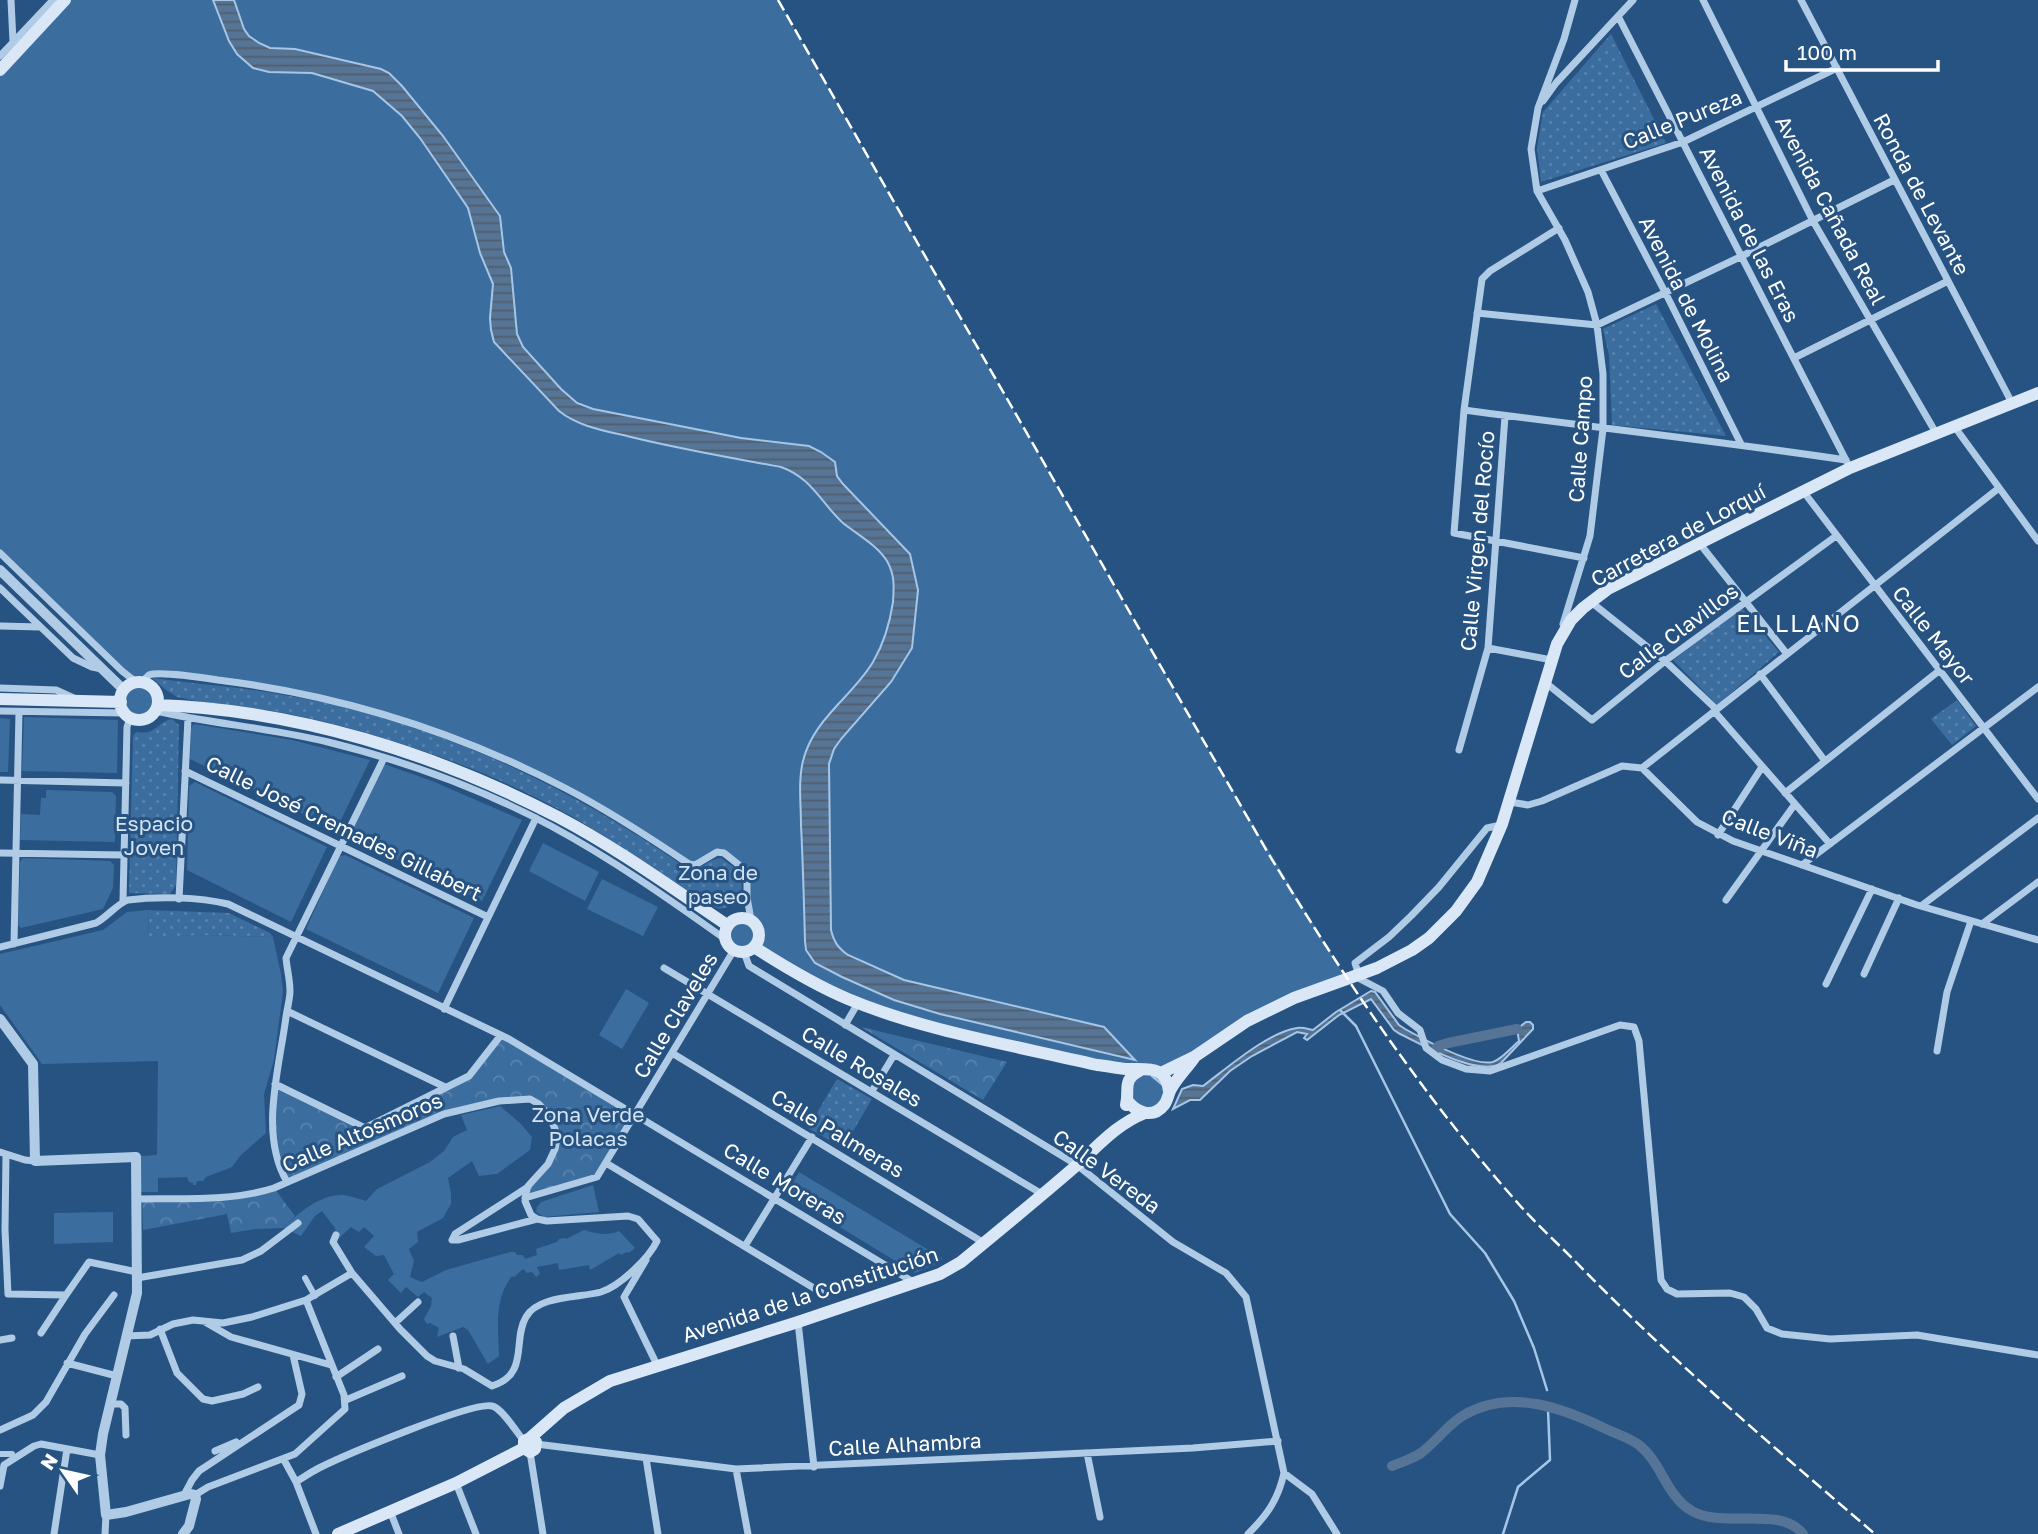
<svg xmlns="http://www.w3.org/2000/svg" width="2038" height="1534" font-family="'Golos Text',sans-serif">
<defs>
<pattern id="forest-crowns" width="20" height="18" patternUnits="userSpaceOnUse" patternTransform="scale(1.75)"><rect width="20" height="18" fill="#3c6d9f"/><path d="M2 6a3 3 0 1 1 6 0M12 15a3 3 0 1 1 6 0" fill="none" stroke="#5983ad"/></pattern>
<pattern id="park-dots" width="8" height="8" patternUnits="userSpaceOnUse" patternTransform="scale(1.75)"><rect width="8" height="8" fill="#3c6d9f"/><path d="M2 2h.1M6 6h.1" fill="none" stroke="#5983ad" stroke-width="1.8" stroke-linecap="round"/></pattern>
<pattern id="water-rules" width="6" height="5" patternUnits="userSpaceOnUse" patternTransform="scale(1.75)"><rect width="6" height="5" fill="#567495"/><path d="M0 2.5h6" fill="none" stroke="#505e6d"/></pattern>
</defs>
<rect width="100%" height="100%" fill="#275382"/>
<!-- grass -->
<path fill="#3c6d9f" d="M 65,0 L 778,0 L 1209,751 L 1346,978 L 1311,991 L 1161,1073 L 1123,1069 L 910,1020 L 842,996 L 758,943 C 762,927 754,929 751,917 C 748,904 748,889 747,876 L 724,853 L 695,865 L 604,810 L 499,757 L 411,723 L 321,698 L 153,674 L 136,682 L 0,553 L 0,69 Z
M122 701a17 17 0 1 1 34 0a17 17 0 1 1-34 0Z
M 24,717 L 118,720 L 117,773 L 22,771 Z
M 0,718 L 10,719 L 8,772 L 0,772 Z
M 194,724 L 292,740 L 370,760 L 336,830 L 190,759 L 191,728 Z
M 384,764 L 432,781 L 522,820 L 482,901 L 349,837 Z
M 195,782 L 327,847 L 291,922 L 187,870 L 189,786 Z
M 46,790 L 112,792 L 116,796 L 115,842 L 20,840 L 21,814 L 40,815 L 41,798 L 46,798 Z
M 543,843 L 599,872 L 585,901 L 529,871 Z
M 345,855 L 474,918 L 438,993 L 306,929 L 335,865 L 340,856 Z
M 23,858 L 110,861 L 114,865 L 113,888 L 103,909 L 21,928 L 18,925 L 20,862 Z
M 602,879 L 658,907 L 643,936 L 587,909 Z
M 148,910 L 149,936 L 207,935 L 273,937 L 281,974 L 283,991 L 274,1060 L 264,1094 L 266,1133 L 240,1156 L 232,1167 L 206,1177 L 203,1181 L 197,1181 L 196,1185 L 193,1185 L 193,1183 L 189,1182 L 187,1177 L 158,1178 L 158,1192 L 142,1192 L 140,1190 L 139,1156 L 157,1155 L 158,1061 L 42,1064 L 0,1005 L 0,954 L 103,930 L 127,912 Z
M727 935a15 15 0 1 1 30 0a15 15 0 1 1-30 0Z
M 626,989 L 649,1003 L 622,1049 L 599,1035 Z
M 1135,1075 L 1159,1075 L 1166,1097 L 1151,1110 L 1133,1104 L 1128,1086 Z
M 500,1106 L 521,1124 L 532,1137 L 530,1150 L 497,1174 L 479,1176 L 472,1161 L 448,1178 L 451,1194 L 451,1204 L 443,1218 L 417,1232 L 418,1242 L 409,1249 L 414,1261 L 410,1277 L 422,1282 L 446,1270 L 510,1252 L 515,1252 L 517,1255 L 523,1255 L 525,1259 L 537,1255 L 536,1249 L 557,1242 L 559,1239 L 565,1238 L 566,1239 L 584,1230 C 595,1234 609,1236 619,1231 L 635,1248 L 629,1253 L 627,1252 L 621,1255 L 619,1253 L 590,1270 L 589,1265 L 559,1270 L 558,1263 L 537,1267 L 540,1274 L 536,1277 L 532,1272 L 527,1273 L 523,1269 L 514,1277 L 512,1276 C 494,1299 498,1325 499,1356 L 488,1364 L 468,1330 L 463,1327 L 437,1337 L 439,1328 L 430,1323 L 427,1324 L 424,1319 L 431,1306 L 432,1298 L 424,1292 L 418,1297 L 406,1287 L 401,1293 L 388,1280 L 394,1274 L 384,1255 L 376,1256 L 364,1247 L 374,1236 L 364,1227 L 359,1232 L 351,1227 L 338,1239 L 335,1228 L 322,1211 L 315,1216 L 301,1236 L 283,1228 C 298,1213 321,1194 343,1195 C 351,1196 359,1199 366,1201 L 377,1189 L 430,1162 L 444,1151 L 453,1137 L 467,1130 L 461,1115 Z
M 799,1172 L 942,1258 L 941,1262 L 915,1273 L 786,1194 Z
M 593,1185 L 599,1212 L 544,1217 L 536,1212 L 537,1207 L 541,1202 Z
M 113,1212 L 113,1242 L 54,1244 L 54,1213 Z"/>
<!-- forest -->
<path fill="url(#forest-crowns)" d="M 861,1027 L 1007,1062 L 983,1100 Z
M 501,1035 L 636,1113 L 597,1177 L 525,1198 L 526,1193 L 539,1176 L 557,1138 L 549,1115 L 530,1099 L 444,1114 L 287,1182 L 276,1160 L 275,1084 L 363,1129 L 469,1076 Z
M 274,1188 L 295,1216 L 283,1228 L 255,1229 L 231,1233 L 227,1214 L 143,1230 L 142,1199 L 240,1197 Z"/>
<!-- park -->
<path fill="url(#park-dots)" d="M 1611,34 L 1666,143 L 1541,182 L 1537,148 L 1543,112 Z
M 1656,304 L 1726,436 L 1612,425 L 1609,355 L 1603,329 Z
M 1742,608 L 1779,652 L 1717,705 L 1673,660 Z
M 152,678 C 196,684 241,687 284,695 C 428,719 566,784 685,867 C 706,871 704,860 721,858 L 742,873 L 741,904 L 720,909 L 712,906 C 665,878 620,845 573,817 C 492,771 398,739 308,718 C 265,707 220,707 177,697 L 166,690 Z
M 1957,700 L 1976,726 L 1952,745 L 1931,719 Z
M 172,719 L 179,725 L 176,885 L 170,894 L 129,893 L 133,736 L 136,732 C 156,736 157,722 172,719 Z
M 148,910 L 229,913 L 270,933 L 273,937 L 207,935 L 149,937 Z
M 837,1079 L 872,1099 L 843,1148 L 808,1128 Z"/>
<!-- water -->
<path fill="url(#water-rules)" stroke="#a5c6e7" stroke-width="2" d="M 213,0 L 234,0 L 244,29 L 249,36 L 259,43 L 270,48 L 295,49 L 381,69 L 389,73 L 402,86 L 443,136 L 500,216 L 504,252 L 511,268 L 517,334 L 523,347 L 561,389 L 577,403 L 593,409 L 741,438 L 809,446 L 821,452 L 835,462 L 837,476 L 843,484 L 910,554 L 918,590 L 912,648 L 891,682 L 841,739 L 834,749 L 829,764 L 831,930 C 834,942 838,948 848,955 L 904,980 L 1104,1027 L 1135,1060 L 940,1014 L 894,1000 L 842,977 L 815,963 L 806,950 L 805,941 C 804,903 803,864 801,825 C 801,804 798,781 803,761 C 813,719 852,697 873,662 C 883,645 890,622 893,602 C 894,587 895,575 887,561 C 877,545 858,535 843,523 C 821,503 812,478 781,467 C 731,458 680,449 631,437 C 606,431 579,427 559,411 L 494,342 L 491,330 L 490,318 L 493,284 L 480,253 L 468,208 L 420,138 L 402,116 L 373,91 L 312,73 L 269,72 L 253,68 L 237,54 L 229,41 Z
M 1371,991 L 1375,992 L 1399,1025 L 1405,1029 C 1423,1039 1474,1067 1493,1062 C 1502,1059 1512,1047 1519,1041 L 1517,1029 L 1526,1022 L 1530,1022 L 1533,1025 L 1533,1029 L 1501,1063 C 1479,1078 1422,1044 1400,1034 L 1394,1030 L 1371,999 L 1339,1015 L 1307,1040 L 1304,1038 L 1307,1034 L 1297,1032 L 1252,1056 L 1230,1071 L 1200,1100 L 1190,1100 L 1173,1109 L 1182,1089 L 1193,1085 L 1203,1086 C 1226,1069 1268,1032 1297,1028 C 1302,1027 1308,1029 1313,1030 L 1336,1012 Z"/>
<g fill="none" stroke-linecap="round" stroke-linejoin="round">
<!-- stream -->
<path stroke="#a5c6e7" stroke-width="2.5" d="M 1340,1010 L 1356,1026 L 1450,1214 L 1485,1253 L 1514,1301 L 1534,1348 L 1547,1390
M 1152,1076 L 1163,1085
M 1503,1534 L 1518,1487 L 1550,1460 L 1548,1409"/>
<!-- canal -->
<path stroke="#567495" stroke-width="10" d="M 1437,1048 L 1438,1046 L 1448,1043 L 1517,1029
M 1392,1466 C 1402,1462 1412,1459 1421,1453 C 1437,1441 1447,1425 1464,1415 C 1510,1388 1563,1408 1606,1429 C 1617,1434 1630,1438 1639,1445 C 1662,1463 1666,1496 1692,1511 C 1723,1529 1780,1505 1803,1534"/>
<!-- pedestrian -->
<path stroke="#b0cbe6" stroke-width="6" d="M 305,1278 L 315,1296
M 0,1454 L 12,1454"/>
<!-- minor -->
<path stroke="#b0cbe6" stroke-width="7" d="M 11,0 L 13,42
M 1703,0 L 1813,221 L 1936,433
M 1801,0 L 2012,403
M 1618,16 L 1850,468
M 0,56 L 53,0
M 1543,101 L 1556,83 L 1633,0
M 1601,170 L 1666,294 L 1741,444
M 1537,191 L 1683,142 L 1837,68
M 1559,228 L 1490,271 L 1482,279 L 1464,410 L 1454,533 L 1584,558
M 1477,313 L 1597,325 L 1742,256 L 1894,180
M 1794,358 L 1948,281
M 1464,410 C 1591,427 1719,441 1846,460
M 1954,426 L 2038,541
M 1803,491 L 2038,799
M 1700,544 L 1787,654
M 0,553 L 122,671 L 136,682
M 0,588 L 73,658 L 92,667 L 102,669
M 1591,602 L 1665,661 L 1716,709
M 1563,624 L 1590,536 L 1603,429 L 1603,374 L 1597,325 L 1588,292 L 1565,240 L 1537,191 L 1531,149 L 1538,108 L 1564,39 L 1575,0
M 0,626 L 40,627
M 1488,648 L 1552,660
M 1760,674 L 1825,761
M 141,682 C 142,682 148,676 149,675 C 159,671 205,678 218,680 C 339,695 458,732 567,789 C 609,811 649,837 689,864 L 695,865 L 717,852 L 724,853 L 744,869 L 747,876 L 747,897 L 751,920
M 1546,683 L 1592,720 L 1665,661 L 1836,536
M 0,688 L 56,690 L 76,699
M 0,711 L 125,713
M 156,711 C 213,724 272,728 328,742 C 405,761 482,789 551,826 C 612,859 669,899 725,939
M 1714,711 L 1830,844
M 1459,750 L 1488,648 L 1505,416
M 1642,768 L 1999,488
M 185,771 L 488,917
M 0,780 L 126,783
M 1785,793 L 1940,670
M 1510,802 L 1528,805 L 1542,801 L 1622,766 L 1642,768 L 1697,822 L 1733,841 L 1917,905 L 2038,940
M 1501,825 L 1487,828 L 1439,887 L 1411,916 L 1389,937 L 1355,963 L 1360,979 L 1383,991 L 1398,1013 L 1420,1030 L 1426,1048 L 1442,1060 L 1466,1069 L 1490,1071 L 1620,1025 L 1634,1027 L 1639,1041 L 1661,1280 L 1667,1289 L 1677,1294 L 1730,1293 L 1744,1297 L 1756,1309 L 1767,1328 L 1782,1334 L 1830,1339 L 1917,1335 L 2038,1355
M 1718,835 L 1762,767
M 0,853 L 124,855
M 1802,865 L 2038,687
M 179,899 L 188,718
M 1726,900 L 1795,804
M 123,901 L 127,727 L 130,718
M 1921,906 L 2038,818
M 1982,924 L 2038,882
M 14,944 L 19,712
M 0,947 L 96,923 C 107,917 118,903 128,900 C 158,896 199,897 228,904 L 509,1039 L 915,1283
M 744,952 L 749,966 L 1077,1165 L 1173,1242 L 1226,1273 L 1246,1297 L 1284,1473 C 1278,1500 1267,1515 1248,1534
M 664,968 L 1042,1194
M 1864,974 L 1899,898
M 1826,984 L 1872,889
M 444,1009 L 536,818
M 287,1011 L 445,1087
M 845,1025 L 858,1003
M 1937,1051 L 1947,992 L 1971,921
M 672,1053 L 984,1243
M 275,1084 L 365,1128 L 469,1076 L 501,1035
M 872,1091 L 894,1055
M 0,1152 L 25,1160 L 35,1161
M 6,1154 L 5,1230 L 8,1294 L 66,1295 L 89,1262 L 137,1272
M 606,1163 L 827,1296
M 287,1182 C 259,1134 279,1070 286,1017 C 287,1009 290,999 290,991 C 290,980 287,969 286,958 L 384,758
M 528,1187 L 455,1234 L 452,1240 L 458,1240 L 537,1219
M 525,1198 L 597,1177 L 734,950
M 136,1199 C 182,1198 230,1202 274,1188 L 444,1114 L 499,1101 L 530,1099 L 539,1104 L 549,1115 L 555,1129 L 557,1138 L 555,1149 L 548,1164 L 528,1186 L 526,1193 L 525,1201 L 531,1215 L 537,1219 L 547,1221 L 628,1216 L 638,1219 L 657,1241 C 649,1258 620,1286 601,1292 C 580,1298 538,1295 526,1317 C 512,1340 530,1374 492,1386 L 464,1369 L 435,1361 L 427,1356 L 400,1329 L 352,1273 L 333,1242 L 336,1235
M 745,1246 L 812,1137
M 646,1260 L 624,1297 L 657,1365
M 137,1278 L 242,1260 L 261,1251 L 298,1223
M 205,1322 L 231,1337 L 331,1365
M 798,1322 L 814,1467
M 395,1323 L 418,1302
M 160,1329 L 177,1373 L 203,1399 L 212,1401 L 243,1394 L 258,1387
M 41,1333 L 66,1295
M 126,1336 L 150,1335 L 173,1324 L 193,1320 L 223,1323 L 252,1317 L 306,1300 L 352,1273
M 453,1336 L 459,1368
M 0,1340 L 12,1338
M 67,1363 L 117,1376
M 336,1377 L 378,1349
M 346,1400 L 402,1376
M 110,1404 L 121,1404 L 125,1408 L 126,1435
M 0,1430 L 33,1415 L 46,1402 L 85,1334 L 114,1295
M 536,1444 L 736,1469 L 1193,1448 L 1278,1441
M 215,1451 L 236,1442
M 530,1452 L 543,1534
M 1087,1453 L 1100,1517
M 646,1458 L 658,1534
M 284,1460 L 296,1482 L 316,1534
M 736,1469 L 748,1534
M 1284,1473 L 1312,1494 L 1337,1534
M 296,1482 C 304,1477 311,1472 319,1468 C 343,1456 473,1401 492,1406 C 502,1408 517,1433 524,1441
M 456,1483 L 476,1534
M 0,1486 L 4,1465 L 34,1446 L 41,1444 L 100,1455
M 184,1495 L 192,1480 L 199,1471 L 299,1405 L 302,1394 L 293,1355
M 195,1495 L 208,1487 L 295,1454 L 345,1409 L 344,1395 L 306,1300
M 390,1511 L 399,1534
M 54,1534 L 67,1449
M 105,1534 L 106,1515"/>
<!-- tertiary -->
<path stroke="#b0cbe6" stroke-width="10" d="M 0,570 L 124,690
M 0,1019 L 33,1064 L 35,1161 L 136,1157 L 137,1293 L 103,1434 L 100,1455 L 106,1515 L 126,1512 L 190,1494 L 195,1495 L 196,1499 L 189,1526 L 183,1534"/>
<!-- secondary -->
<path stroke="#dae7f6" stroke-width="12" d="M 0,70 L 65,0
M120 701a19 19 0 1 1 38 0a19 19 0 1 1-38 0Z
M 0,699 L 121,702
M 158,705 C 297,710 435,753 558,817 C 617,848 672,888 727,925
M725 935a17 17 0 1 1 34 0a17 17 0 1 1-34 0Z
M 754,947 C 785,967 815,985 848,999 C 924,1031 1017,1046 1097,1065 C 1107,1066 1116,1068 1126,1069 C 1146,1070 1166,1064 1169,1091
M 1161,1073 L 1194,1057 L 1247,1021 L 1294,998 L 1377,968 L 1412,950 L 1429,938 L 1456,911 L 1477,882 L 1502,824 L 1557,644 L 1571,620 L 1583,608 L 1608,589 L 1850,468 L 2038,393
M 1127,1100 C 1136,1113 1153,1119 1164,1105 C 1168,1100 1168,1094 1171,1089 C 1177,1078 1187,1068 1194,1058
M 1126,1105 C 1130,1089 1121,1080 1141,1070
M 524,1448 L 524,1441 L 530,1438 L 564,1408 L 610,1381 L 798,1322 L 940,1274 L 961,1262 C 1000,1230 1039,1198 1077,1165 C 1099,1145 1117,1124 1145,1113
M 524,1448 L 530,1452 L 535,1449 L 536,1442 L 530,1438
M 338,1534 L 456,1483 L 524,1448"/>
<!-- rail -->
<path stroke="#fff" stroke-width="2.5" stroke-dasharray="12 5" stroke-linecap="butt" d="M 778,0 L 1268,853 C 1344,978 1426,1101 1524,1210 C 1540,1227 1557,1243 1573,1259 C 1668,1357 1771,1445 1875,1534"/>
</g>
<g text-anchor="middle" dominant-baseline="central" stroke-width="6" stroke-linejoin="round" paint-order="stroke">
<!-- street labels -->
<g font-size="21" fill="#fff" stroke="#275382">
<text transform="translate(1682 119) rotate(-22)">Calle Pureza</text>
<text transform="translate(1922 194) rotate(62)">Ronda de Levante</text>
<text transform="translate(1831 210) rotate(62)">Avenida Cañada Real</text>
<text transform="translate(1750 234) rotate(63)">Avenida de las Eras</text>
<text transform="translate(1687 299) rotate(63)">Avenida de Molina</text>
<text transform="translate(1580 439) rotate(-86)">Calle Campo</text>
<text transform="translate(1678 535) rotate(-28)">Carretera de Lorquí</text>
<text transform="translate(1477 541) rotate(-85)">Calle Virgen del Rocío</text>
<text transform="translate(1678 631) rotate(-37)">Calle Clavillos</text>
<text transform="translate(1934 635) rotate(52)">Calle Mayor</text>
<text transform="translate(344 828) rotate(26)">Calle José Cremades Gillabert</text>
<text transform="translate(1770 833) rotate(21)">Calle Viña</text>
<text transform="translate(675 1015) rotate(-59)">Calle Claveles</text>
<text transform="translate(862 1066) rotate(31)">Calle Rosales</text>
<text transform="translate(362 1132) rotate(-23)">Calle Altosmoros</text>
<text transform="translate(838 1133) rotate(31)">Calle Palmeras</text>
<text transform="translate(1107 1171) rotate(36)">Calle Vereda</text>
<text transform="translate(785 1183) rotate(31)">Calle Moreras</text>
<text transform="translate(810 1294) rotate(-18)">Avenida de la Constitución</text>
<text transform="translate(905 1444) rotate(-3)">Calle Alhambra</text>
</g>
<!-- park labels -->
<g font-size="21" fill="#d3e4f5" stroke="#275382">
<text x="154" y="823">Espacio<tspan x="154" dy="24">Joven</tspan></text>
<text x="718" y="872">Zona de<tspan x="718" dy="24">paseo</tspan></text>
<text x="588" y="1114">Zona Verde<tspan x="588" dy="24">Polacas</tspan></text>
</g>
<!-- neighbourhood labels -->
<g font-size="23" letter-spacing="2" fill="#fff" stroke="#275382">
<text x="1799" y="623">EL LLANO</text>
</g>
</g>
<!-- north arrow -->
<g transform="translate(63 1471) rotate(304)" stroke="#275382" stroke-width="5" paint-order="stroke">
<path d="M0-5L12 26L0 18L-12 26Z" fill="#ffffff"/>
<text y="-10" font-size="19" font-weight="bold" text-anchor="middle" fill="#ffffff">N</text>
</g>
<!-- scale -->
<path d="M1786 60v10h152v-10" fill="none" stroke="#ffffff" stroke-width="3.5"/>
<text x="1797" y="60" font-size="21" fill="#ffffff" stroke="#275382" stroke-width="5" paint-order="stroke">100 m</text>
</svg>
